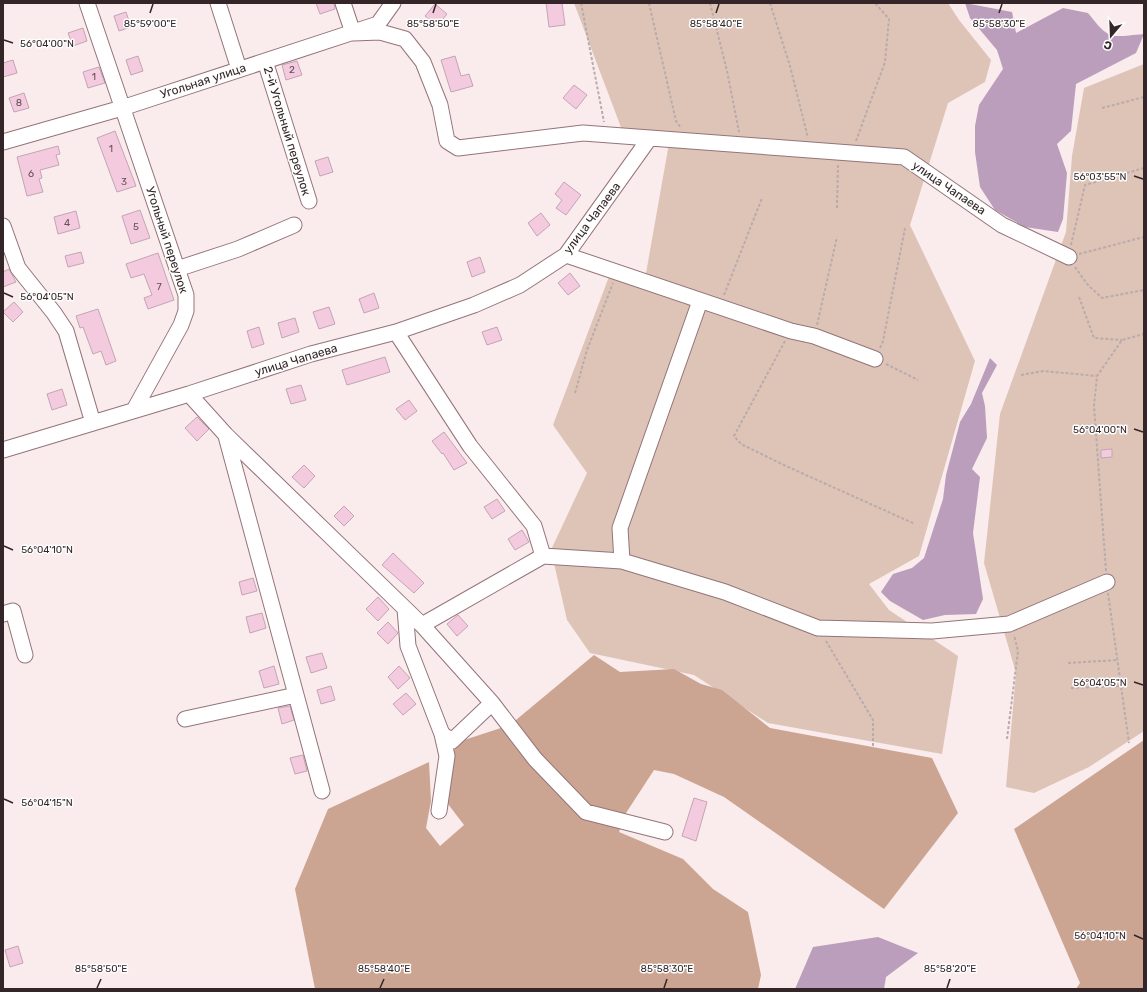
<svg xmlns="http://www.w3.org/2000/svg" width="1147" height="992" font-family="Rubik,sans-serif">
<rect width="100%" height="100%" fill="#faebed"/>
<!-- green -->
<path fill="#ddc4b7" d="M 574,3 L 948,3 L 959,20 L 991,60 L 985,82 L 948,103 L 910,225 L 975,361 L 919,556 L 869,584 L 889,610 L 958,656 L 942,754 L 768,723 L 694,675 L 590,653 L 567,620 L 551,550 L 587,473 L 553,425 L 613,266 L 645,279 L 671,132 L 622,130 Z
M 1144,64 L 1144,731 L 1089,767 L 1034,793 L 1006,787 L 1016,673 L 984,563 L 1000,414 L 1066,232 L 1072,156 L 1084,88 Z"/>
<!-- forest -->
<path fill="#cba592" d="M 594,655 L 620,672 L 674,669 L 701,684 L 722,690 L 770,728 L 932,758 L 958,813 L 884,909 L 724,797 L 674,774 L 654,770 L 626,813 L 619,832 L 683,859 L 713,889 L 748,912 L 761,975 L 758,989 L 315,989 L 295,889 L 328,809 L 429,762 L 431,801 L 426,828 L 440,846 L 464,825 L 445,800 L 452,744 L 510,725 Z
M 1144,740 L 1144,989 L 1076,989 L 1080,983 L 1014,829 Z"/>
<!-- water -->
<path fill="#bb9ebb" d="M 965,3 L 1012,12 L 1016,33 L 1063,8 L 1088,13 C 1110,41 1110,37 1144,34 L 1136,53 L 1076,84 L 1071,131 L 1057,144 L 1067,173 L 1063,219 L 1058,232 L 1025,227 L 995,210 L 980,187 L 975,152 L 975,126 L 979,105 L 1003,69 L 997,50 L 970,18 Z
M 990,358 L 997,365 L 982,393 L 985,406 L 987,438 L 972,469 L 980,477 L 973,533 L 983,599 L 976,614 L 945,615 L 923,620 L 890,601 L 881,592 L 893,574 L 912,568 L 924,558 L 943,499 L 946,475 L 960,422 L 971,404 Z
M 878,937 L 918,953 L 886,977 L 884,989 L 795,989 L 813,947 Z"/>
<!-- building -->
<path fill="#f3cade" stroke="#c3a5b4" d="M 316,3 L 334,3 L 335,9 L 320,14 Z
M 546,3 L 562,3 L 565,25 L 549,27 Z
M 435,4 L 447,14 L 437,26 L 425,16 Z
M 126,12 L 131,27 L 119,31 L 114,16 Z
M 83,28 L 87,41 L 73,46 L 68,33 Z
M 138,56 L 143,71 L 131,75 L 126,60 Z
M 455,56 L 461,76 L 469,74 L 473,86 L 451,92 L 441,60 Z
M 13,60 L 17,73 L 3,77 L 3,63 Z
M 297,61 L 302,75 L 286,80 L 282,65 Z
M 99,67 L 105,83 L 88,88 L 83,72 Z
M 574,85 L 587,95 L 576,109 L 563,98 Z
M 24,93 L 29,108 L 14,112 L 9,98 Z
M 115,131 L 136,186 L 117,192 L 97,138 Z
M 58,146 L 60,154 L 56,155 L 59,165 L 40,170 L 42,178 L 39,179 L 43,192 L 27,196 L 17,157 Z
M 328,157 L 333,172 L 320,176 L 315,161 Z
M 564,182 L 581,195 L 566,215 L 556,208 L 562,200 L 555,194 Z
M 140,210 L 150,238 L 131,244 L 122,216 Z
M 76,211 L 80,228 L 58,234 L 54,217 Z
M 541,213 L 550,225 L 537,236 L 528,223 Z
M 81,252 L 84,263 L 68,267 L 65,256 Z
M 158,253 L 174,300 L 148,309 L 144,298 L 152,295 L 144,274 L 131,278 L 126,264 Z
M 480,257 L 485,272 L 472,277 L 467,262 Z
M 9,269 L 16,282 L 3,287 L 3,272 Z
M 570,273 L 580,286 L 568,295 L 558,283 Z
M 374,293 L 379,308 L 364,313 L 359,299 Z
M 14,302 L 23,312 L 13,322 L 3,312 Z
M 329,307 L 335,324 L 319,329 L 313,312 Z
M 98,309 L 116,361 L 106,365 L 101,351 L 93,354 L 83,327 L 80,328 L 76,316 Z
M 295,318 L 299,332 L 282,338 L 278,323 Z
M 259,327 L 264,344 L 252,348 L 247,331 Z
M 497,327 L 502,340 L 487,345 L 482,332 Z
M 385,357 L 390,372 L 347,385 L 342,370 Z
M 301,385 L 306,400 L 291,404 L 286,389 Z
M 62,389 L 67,405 L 52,410 L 47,394 Z
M 409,400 L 417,411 L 405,420 L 396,409 Z
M 197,417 L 209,429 L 197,441 L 185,428 Z
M 444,432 L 467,463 L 454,470 L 443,453 L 442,454 L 432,441 Z
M 1112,449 L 1112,457 L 1101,458 L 1101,450 Z
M 304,465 L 315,476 L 304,488 L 292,477 Z
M 497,499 L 505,511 L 492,519 L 484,507 Z
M 344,506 L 354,516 L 344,526 L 334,516 Z
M 522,530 L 529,542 L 515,550 L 508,539 Z
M 393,553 L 424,583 L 414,593 L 382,565 Z
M 253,578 L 257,591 L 242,595 L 239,582 Z
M 378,597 L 389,609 L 378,621 L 366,609 Z
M 262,613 L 266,628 L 250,633 L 246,617 Z
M 458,615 L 468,626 L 457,636 L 447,624 Z
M 388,622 L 398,633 L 388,644 L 377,633 Z
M 322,653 L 327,668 L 311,673 L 306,657 Z
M 274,666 L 279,684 L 264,688 L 259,671 Z
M 399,666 L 410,678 L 398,689 L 388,677 Z
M 331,686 L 335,700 L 321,704 L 317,690 Z
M 406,693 L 416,704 L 403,715 L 393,704 Z
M 290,706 L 294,720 L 282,724 L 278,708 Z
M 303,755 L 307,771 L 295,774 L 290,758 Z
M 694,798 L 707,802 L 696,841 L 682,836 Z
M 18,946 L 23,963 L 10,967 L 5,950 Z"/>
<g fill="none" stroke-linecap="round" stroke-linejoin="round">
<!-- minor casing -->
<g stroke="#947479" stroke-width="17">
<path id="minor" d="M 87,3 L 186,295 L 186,311 L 181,325 L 134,410
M 218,3 L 239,69
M 343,3 L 353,33 L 380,32 L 405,39 L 423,62 L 440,105 L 447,141 L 458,148 L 583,133 L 904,157 L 1002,225 L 1069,257
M 265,61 L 309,201
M 3,142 L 122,108 L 378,24 L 393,3
M 3,226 L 18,268 L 54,313 L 66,331 L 93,423
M 566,255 L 791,331 L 814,336 L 875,359
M 177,269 L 238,249 L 294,225
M 396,332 L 470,446 L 534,526 L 543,556
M 189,394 L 226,435 L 422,625 L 492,703 L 535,759 L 586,812 L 665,832
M 226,436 L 322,791
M 3,450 L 189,394 L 311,354 L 396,332 L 474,305 L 520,285 L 566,255 L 649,139
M 622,561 L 620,528 L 700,301
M 405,609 L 408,646 L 442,734 L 447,756 L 439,811
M 3,614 L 13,611 L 25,655
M 422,625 L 543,556 L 622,561 L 725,592 L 818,628 L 932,631 L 1009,624 L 1107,582
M 185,719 L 296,695
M 442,734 L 452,741 L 492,703"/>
</g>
<!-- path -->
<path stroke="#b9abad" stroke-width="2" stroke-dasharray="3 2" stroke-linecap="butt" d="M 581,3 L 604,122
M 649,3 L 676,121 L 681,128
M 710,3 L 727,71 L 739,132
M 770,3 L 790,66 L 808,138
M 1102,108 L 1144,97
M 856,141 L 885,62 L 889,19 L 875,3
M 837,208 L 838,163
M 1071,245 L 1085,185 L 1144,168
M 1079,254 L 1144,237
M 1075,267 L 1087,284 L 1102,298 L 1144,290
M 724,295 L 762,198
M 1079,297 L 1094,338 L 1122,340
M 817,325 L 837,237
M 785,341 L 734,436 L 741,444 L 786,466 L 915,524
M 880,348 L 883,341 L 905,228
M 886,364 L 918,380
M 1021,375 L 1043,371 L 1097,376
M 575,393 L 587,350 L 613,283
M 1106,571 L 1094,406 L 1097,376 L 1122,340 L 1144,334
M 1108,593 L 1129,743
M 826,641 L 873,720 L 873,748
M 1068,663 L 1118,660
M 1071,688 L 1121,686
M 1007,739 L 1018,651 L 1014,635"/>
<!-- minor -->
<use href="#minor" stroke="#fff" stroke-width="15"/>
</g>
<!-- ticks -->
<path fill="none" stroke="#342628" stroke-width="1.5" d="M 150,13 L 153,4M 433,13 L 436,4M 716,13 L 719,4M 999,13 L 1002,4M 4,40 L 13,43M 1134,176 L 1143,179M 4,293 L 13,297M 1134,429 L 1143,432M 4,546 L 13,550M 1134,682 L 1143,685M 4,799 L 13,803M 1134,935 L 1143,939M 97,988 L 101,979M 380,988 L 384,979M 664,988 L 667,979M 947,988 L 950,979"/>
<g text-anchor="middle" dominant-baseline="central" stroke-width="3" stroke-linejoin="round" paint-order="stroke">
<!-- number labels -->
<g font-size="10" fill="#644f56">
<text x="292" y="70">2</text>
<text x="94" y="77">1</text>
<text x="19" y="103">8</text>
<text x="111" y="149">1</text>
<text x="31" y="174">6</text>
<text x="124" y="182">3</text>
<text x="67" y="223">4</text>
<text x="136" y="227">5</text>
<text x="159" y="287">7</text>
</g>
<!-- street labels -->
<g font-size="12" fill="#342628" stroke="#fdfdfd">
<text transform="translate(203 81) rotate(-18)">Угольная улица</text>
<text transform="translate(287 131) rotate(73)">2-й Угольный переулок</text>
<text transform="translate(949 188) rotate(34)">улица Чапаева</text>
<text transform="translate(592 218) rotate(-53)">улица Чапаева</text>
<text transform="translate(167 240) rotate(72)">Угольный переулок</text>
<text transform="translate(296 360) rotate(-17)">улица Чапаева</text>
</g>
</g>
<g font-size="10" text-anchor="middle" fill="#342628" stroke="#fdfdfd" stroke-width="3" stroke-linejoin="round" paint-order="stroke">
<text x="150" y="27">85°59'00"E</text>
<text x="716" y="27">85°58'40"E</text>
<text x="433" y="27">85°58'50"E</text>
<text x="999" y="27">85°58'30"E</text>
<text x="47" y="47">56°04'00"N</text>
<text x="1100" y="180">56°03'55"N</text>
<text x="47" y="300">56°04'05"N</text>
<text x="1100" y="433">56°04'00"N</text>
<text x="47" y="553">56°04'10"N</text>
<text x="1100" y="686">56°04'05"N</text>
<text x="47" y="806">56°04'15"N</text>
<text x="1100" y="939">56°04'10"N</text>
<text x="101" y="972">85°58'50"E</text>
<text x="384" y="972">85°58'40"E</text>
<text x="667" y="972">85°58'30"E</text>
<text x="950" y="972">85°58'20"E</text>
</g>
<!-- border -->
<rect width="1147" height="992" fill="none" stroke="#342628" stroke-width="8"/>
<!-- north arrow -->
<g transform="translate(1111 36) rotate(199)" stroke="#fdfdfd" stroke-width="3" paint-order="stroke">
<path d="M0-3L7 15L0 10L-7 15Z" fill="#342628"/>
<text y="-6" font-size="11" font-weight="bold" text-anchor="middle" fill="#342628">С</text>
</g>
</svg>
